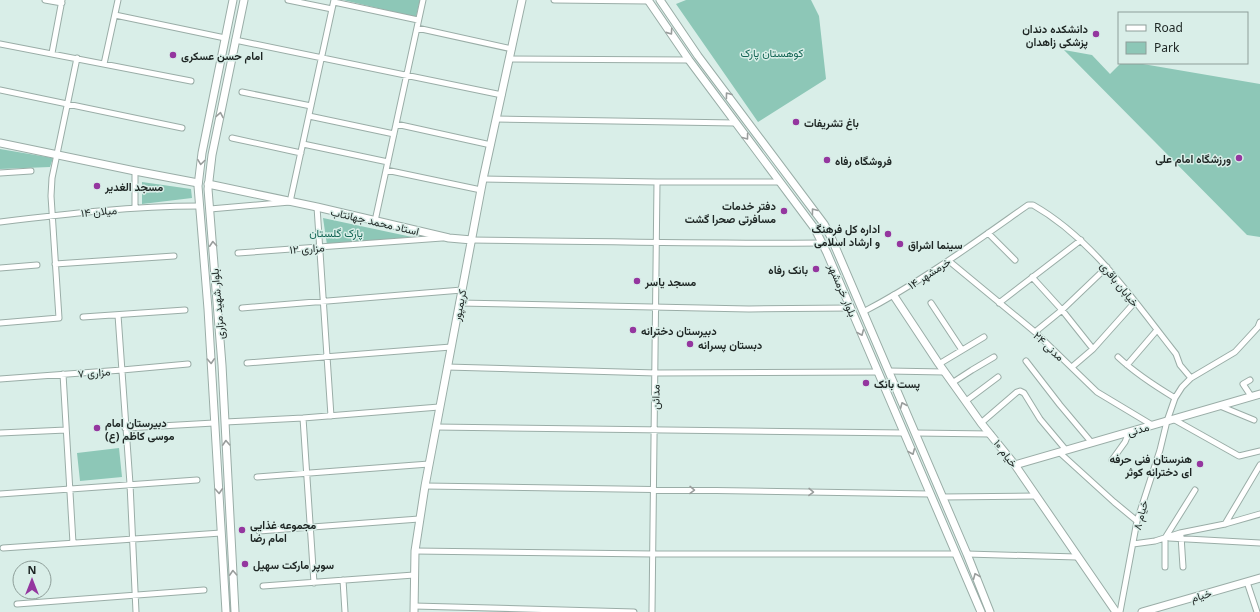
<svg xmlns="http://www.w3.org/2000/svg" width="1260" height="612" font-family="'Noto Sans',Vazirmatn,sans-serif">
<rect width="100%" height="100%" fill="#d9eee8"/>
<!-- green -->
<path fill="#8dc7b7" d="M 343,0 L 420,0 L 416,17 Z
M 686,0 L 811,0 L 819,16 L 826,79 L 758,122 L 676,4 Z
M 1064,50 L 1092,55 L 1110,74 L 1121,63 L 1137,63 L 1260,84 L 1260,237 L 1247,235 Z
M 0,149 L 53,158 L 50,167 L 0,169 Z
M 142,182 L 191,189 L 192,198 L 142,204 Z
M 323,218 L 412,237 L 327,245 Z
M 119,448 L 122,477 L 80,481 L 77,453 Z"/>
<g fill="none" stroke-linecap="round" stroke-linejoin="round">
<!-- minor casing -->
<g stroke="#9aada7" stroke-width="7">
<path id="minor" d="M 45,0 L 62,3
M 288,0 L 332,9
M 554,0 L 648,1
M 334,2 L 418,20
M 115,15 L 225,38
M 417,28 L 512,49
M 235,40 L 502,95
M 0,44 L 191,81
M 52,53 L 62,0
M 509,59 L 689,60
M 104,64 L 118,0
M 0,90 L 182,128
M 242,92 L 311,106
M 309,116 L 394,134
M 496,119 L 735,123
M 396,124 L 491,145
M 232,138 L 301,153
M 303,144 L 388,162
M 386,170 L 481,190
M 0,173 L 31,171
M 483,179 L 657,182 L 779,182
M 317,207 L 331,416
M 135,208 L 135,171
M 210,209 L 290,202 L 334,0
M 375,221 L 423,0
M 0,222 C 66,214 132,206 199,206
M 988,233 L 1015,260
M 472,240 C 588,241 705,244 822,243
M 238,253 L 442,238
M 949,261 L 1035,332 L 1097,392 L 1152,425
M 55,264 L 174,256
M 0,268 L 37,265
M 1032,277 L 1062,310 L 1093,349
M 459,303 L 749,309 L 850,308
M 931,303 L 962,350
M 999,303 L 1081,240
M 242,308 L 462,290
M 863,312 C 921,282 974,243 1028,205 L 1033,205 C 1093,239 1134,301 1176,354 L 1180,365 L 1191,378
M 118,315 L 130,484 L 136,612
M 83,317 L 185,310
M 0,323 L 59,318 L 51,196 L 52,178 L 77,58
M 1035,332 L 1062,310 L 1107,267
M 1118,357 C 1135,373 1155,386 1175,398
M 1026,361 L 1060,405 L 1092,443
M 247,363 L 451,347
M 939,364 L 984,337
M 1127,365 L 1157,330
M 447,367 L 656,373 L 878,372
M 1072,367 L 1093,349 L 1135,302
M 889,371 L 944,372
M 63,374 L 73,543
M 0,379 L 122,370 L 188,364
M 1250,380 L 1243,384 L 1251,396
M 952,383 L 972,370 L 994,357
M 966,401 L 998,377
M 1220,406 L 1254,420
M 303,418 L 314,583
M 1173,419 L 1239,456 L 1260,451
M 225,422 L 303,418 L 439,407
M 981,423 L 1017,392 L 1020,391 L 1024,393 L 1040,419 L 1066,450
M 436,427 L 904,433
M 125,428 L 214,423
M 0,433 L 66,430
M 915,433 L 991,434
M 1059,452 L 1114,502 L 1137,521
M 1112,460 L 1125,442 L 1129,432
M 257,477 L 429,464
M 425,486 L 930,494
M 0,494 L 197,480
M 942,497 L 1036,496
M 1225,524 L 1260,465
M 259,531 L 419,519
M 1181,536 L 1183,567
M 1165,538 L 1195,490
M 1165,538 L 1165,567
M 1169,538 L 1260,543
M 1133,544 L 1155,541 L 1180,533 L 1225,524 L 1260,514
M 3,548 L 221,533
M 415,551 L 653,554 L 956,554
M 967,554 L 1077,557
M 343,580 L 345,612
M 1247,582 L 1257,612
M 263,586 L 414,575
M 17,604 L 204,590
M 414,606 L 634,612
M 652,612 L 657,182
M 1120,612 L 1137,521 L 1160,450 L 1167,421 L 1175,398 L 1182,387 L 1191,378 L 1235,352 L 1258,327 L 1260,322"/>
</g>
<!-- tertiary casing -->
<g stroke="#9aada7" stroke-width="9">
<path id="tertiary" d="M 0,143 L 135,171 L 198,183
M 208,184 L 317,207 L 449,238 L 472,240
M 894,296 L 939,364 L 981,423 L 1015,465 L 1116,612
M 414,612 L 415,551 L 425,486 L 483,179 L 522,0"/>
</g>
<!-- secondary casing -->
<g stroke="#9aada7" stroke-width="9">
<path id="secondary" d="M 648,0 L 689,60 L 815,229 L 827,253 L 981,612
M 660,0 L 698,56 L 824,224 L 831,237 L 967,554 L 990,612
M 1015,465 L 1260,394
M 226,612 L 208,309 L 198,186 L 202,153 L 233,0
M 235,612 L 222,365 L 208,189 L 212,155 L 244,0
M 1142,612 L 1260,578"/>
</g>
<!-- minor -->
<use href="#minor" stroke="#fff" stroke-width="5"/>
<!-- tertiary -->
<use href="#tertiary" stroke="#fff" stroke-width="7"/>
<!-- secondary -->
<use href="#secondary" stroke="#fff" stroke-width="7"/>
</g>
<!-- one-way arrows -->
<defs><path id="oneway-chevron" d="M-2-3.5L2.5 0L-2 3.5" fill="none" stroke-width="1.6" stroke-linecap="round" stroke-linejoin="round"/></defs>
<g stroke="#999d9c">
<use href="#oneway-chevron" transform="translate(670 32) rotate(55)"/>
<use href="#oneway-chevron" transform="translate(728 95) rotate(-127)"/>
<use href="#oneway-chevron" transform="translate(220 115) rotate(-79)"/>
<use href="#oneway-chevron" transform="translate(746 137) rotate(53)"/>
<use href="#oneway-chevron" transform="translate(201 162) rotate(98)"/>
<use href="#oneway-chevron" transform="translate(814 211) rotate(-127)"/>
<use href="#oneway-chevron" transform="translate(213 244) rotate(-94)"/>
<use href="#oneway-chevron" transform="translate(861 333) rotate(67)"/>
<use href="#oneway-chevron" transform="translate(211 361) rotate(87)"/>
<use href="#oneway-chevron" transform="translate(903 405) rotate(-113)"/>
<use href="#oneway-chevron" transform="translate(226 443) rotate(-93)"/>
<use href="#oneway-chevron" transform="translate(912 452) rotate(67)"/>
<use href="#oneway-chevron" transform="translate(692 490) rotate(1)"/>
<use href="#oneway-chevron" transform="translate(219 491) rotate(87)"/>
<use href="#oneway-chevron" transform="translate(811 492) rotate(1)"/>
<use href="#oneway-chevron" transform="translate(233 573) rotate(-93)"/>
<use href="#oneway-chevron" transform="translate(976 576) rotate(-112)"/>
</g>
<!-- markers -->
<g fill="#94369f" stroke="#d9eee8" stroke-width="1.5">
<circle cx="1096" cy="34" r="4"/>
<circle cx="173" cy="55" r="4"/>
<circle cx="796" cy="122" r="4"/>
<circle cx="1239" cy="158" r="4"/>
<circle cx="827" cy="160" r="4"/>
<circle cx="97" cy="186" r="4"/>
<circle cx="784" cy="211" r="4"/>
<circle cx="888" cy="234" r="4"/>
<circle cx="900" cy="244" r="4"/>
<circle cx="816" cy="269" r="4"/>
<circle cx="637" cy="281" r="4"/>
<circle cx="633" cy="330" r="4"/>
<circle cx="690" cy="344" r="4"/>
<circle cx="866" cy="383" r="4"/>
<circle cx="97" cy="428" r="4"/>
<circle cx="1200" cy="464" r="4"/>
<circle cx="242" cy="530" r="4"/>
<circle cx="245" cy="564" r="4"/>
</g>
<g text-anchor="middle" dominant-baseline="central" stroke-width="3" stroke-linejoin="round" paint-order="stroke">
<!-- poi labels -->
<g font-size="11" font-weight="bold" fill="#1d2523" stroke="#d9eee8" text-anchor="start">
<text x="1088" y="28" text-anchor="end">دانشکده دندان<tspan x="1088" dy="13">پزشکی زاهدان</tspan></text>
<text x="181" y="55">امام حسن عسکری</text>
<text x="804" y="122">باغ تشریفات</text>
<text x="1231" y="158" text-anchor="end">ورزشگاه امام علی</text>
<text x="835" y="160">فروشگاه رفاه</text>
<text x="105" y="186">مسجد الغدیر</text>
<text x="776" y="205" text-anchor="end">دفتر خدمات<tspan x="776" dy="13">مسافرتی صحرا گشت</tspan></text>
<text x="880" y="228" text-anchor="end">اداره کل فرهنگ<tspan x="880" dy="13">و ارشاد اسلامی</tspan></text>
<text x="908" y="244">سینما اشراق</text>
<text x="808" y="269" text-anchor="end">بانک رفاه</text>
<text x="645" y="281">مسجد یاسر</text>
<text x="641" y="330">دبیرستان دخترانه</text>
<text x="698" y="344">دبستان پسرانه</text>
<text x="874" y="383">پست بانک</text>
<text x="105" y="422">دبیرستان امام<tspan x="105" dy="13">موسی کاظم (ع)</tspan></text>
<text x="1192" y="458" text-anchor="end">هنرستان فنی حرفه<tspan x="1192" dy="13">ای دخترانه کوثر</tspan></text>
<text x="250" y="524">مجموعه غذایی<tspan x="250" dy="13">امام رضا</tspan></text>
<text x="253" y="564">سوپر مارکت سهیل</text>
</g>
<!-- park labels -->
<g font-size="11" fill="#136554" stroke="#d9eee8">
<text x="772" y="52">کوهستان پارک</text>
<text x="336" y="232">پارک گلستان</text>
</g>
<!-- street labels -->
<g font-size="11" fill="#1d2523" stroke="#d9eee8">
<text transform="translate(99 211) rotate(-5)">میلان ۱۴</text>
<text transform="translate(375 221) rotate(13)">استاد محمد جهانتاب</text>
<text transform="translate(307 248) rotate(-4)">مزاری ۱۲</text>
<text transform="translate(929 273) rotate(-33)">خرمشهر ۱۴</text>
<text transform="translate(1120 284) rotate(51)">خیابان باقری</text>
<text transform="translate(843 290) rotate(67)">بلوار خرمشهر</text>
<text transform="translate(217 304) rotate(-95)">بلوار شهید مزاری</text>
<text transform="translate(459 305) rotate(-79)">کریمپور</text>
<text transform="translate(1049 346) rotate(43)">مدنی ۲۴</text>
<text transform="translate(94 372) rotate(-4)">مزاری ۷</text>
<text transform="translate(655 397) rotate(-89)">مدائن</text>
<text transform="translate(1138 429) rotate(-16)">مدنی</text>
<text transform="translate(1006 453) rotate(53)">خیام ۱۰</text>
<text transform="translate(1140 515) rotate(-75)">خیام ۸</text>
<text transform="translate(1201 595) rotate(-16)">خیام</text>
</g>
</g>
<!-- legend -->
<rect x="1118" y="12" width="130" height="52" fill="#d9eee8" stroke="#8e9e99"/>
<rect x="1126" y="25" width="20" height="6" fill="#ffffff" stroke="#8e9e99"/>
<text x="1154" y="32" font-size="12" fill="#1d2523">Road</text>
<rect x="1126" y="42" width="20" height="12" fill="#8dc7b7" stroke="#8e9e99"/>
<text x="1154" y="52" font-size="12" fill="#1d2523">Park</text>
<!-- north arrow -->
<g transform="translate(32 580)"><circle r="19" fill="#d9eee8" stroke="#8e9e99"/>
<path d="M0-3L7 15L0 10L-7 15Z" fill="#94369f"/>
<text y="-6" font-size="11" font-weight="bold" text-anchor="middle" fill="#1d2523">N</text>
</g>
</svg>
